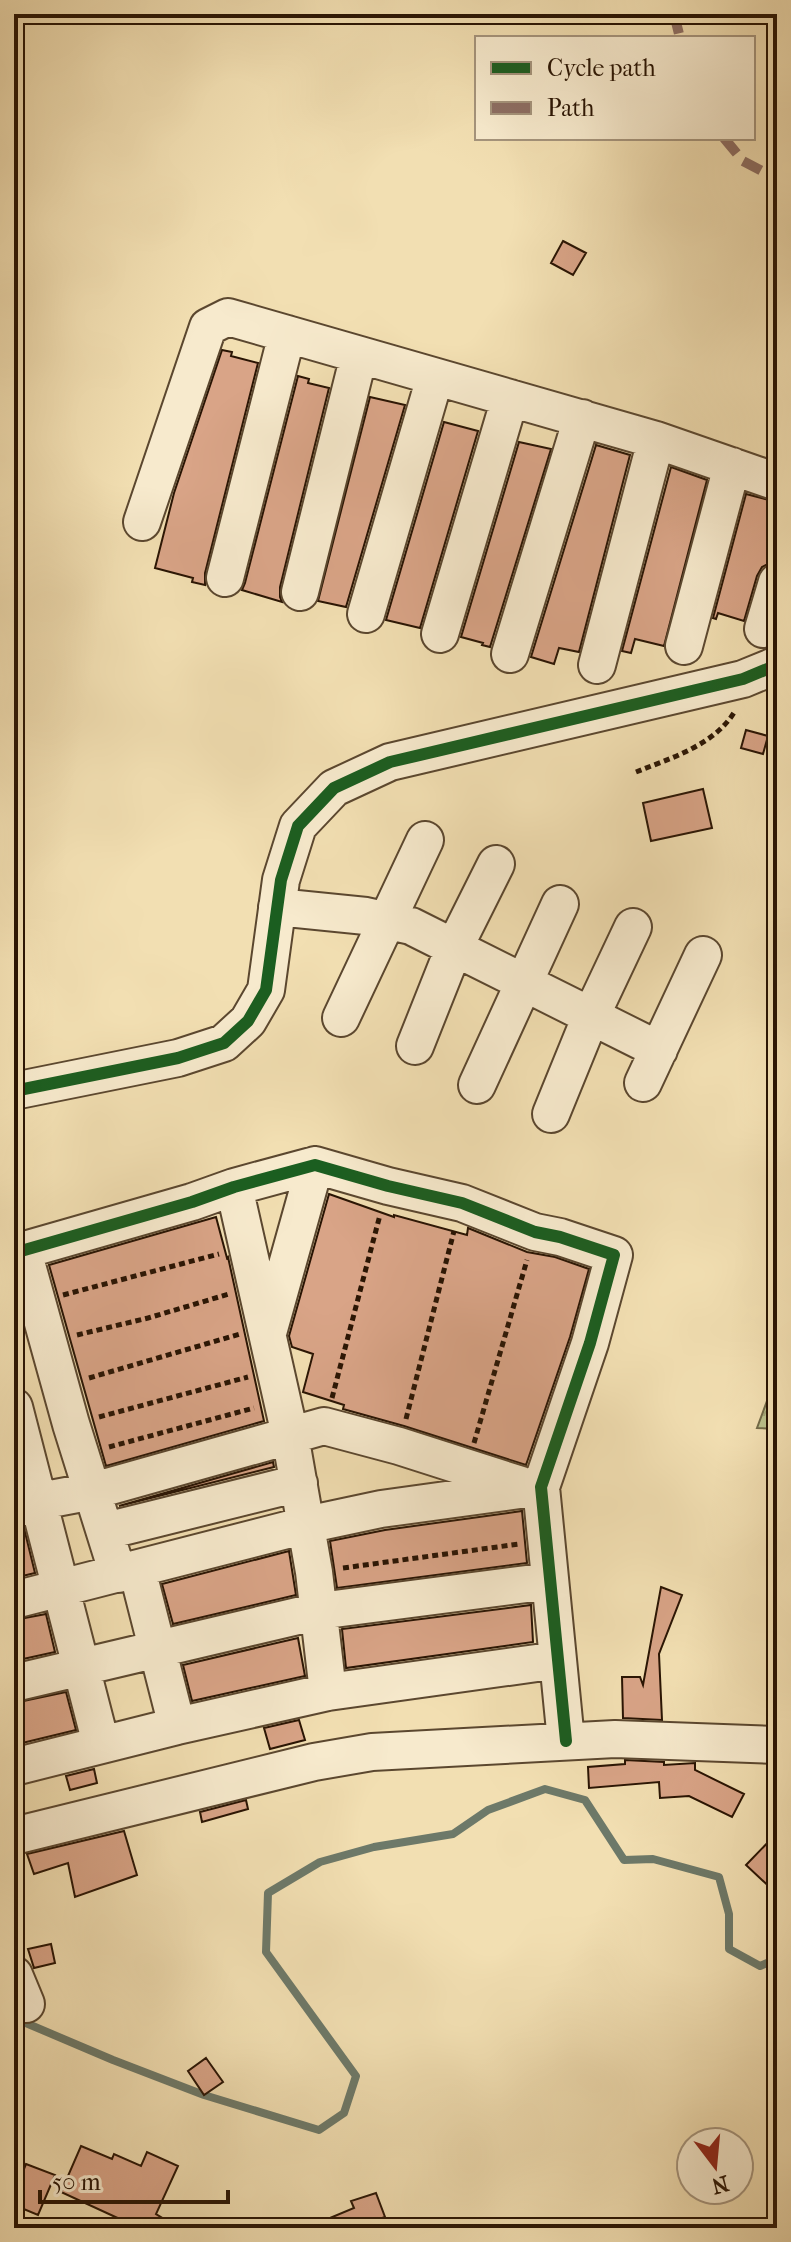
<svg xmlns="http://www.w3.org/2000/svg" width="791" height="2242" font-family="'IM FELL French Canon',serif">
<defs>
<pattern id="forest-crowns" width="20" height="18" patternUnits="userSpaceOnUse" patternTransform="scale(2)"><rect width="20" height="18" fill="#bbc18c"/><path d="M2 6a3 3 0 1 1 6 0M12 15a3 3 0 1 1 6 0" fill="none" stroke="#a1a577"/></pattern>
</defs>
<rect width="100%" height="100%" fill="#f2dfb2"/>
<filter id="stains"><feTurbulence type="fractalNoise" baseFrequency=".0025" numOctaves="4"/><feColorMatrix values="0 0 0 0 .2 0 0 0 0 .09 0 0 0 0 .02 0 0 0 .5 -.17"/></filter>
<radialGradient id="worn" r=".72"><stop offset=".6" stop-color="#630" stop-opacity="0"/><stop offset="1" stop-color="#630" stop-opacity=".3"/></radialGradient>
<!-- forest -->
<path fill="url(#forest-crowns)" stroke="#726a48" stroke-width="2" d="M 777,1374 L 777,1429 L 757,1428 Z"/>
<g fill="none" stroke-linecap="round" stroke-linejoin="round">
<!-- stream -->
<path stroke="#6d7969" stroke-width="8" d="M 14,2018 L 113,2060 L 204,2095 L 319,2130 L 344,2113 L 356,2076 L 266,1952 L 268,1893 L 320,1862 L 374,1847 L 453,1834 L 488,1810 L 545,1789 L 585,1800 L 624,1860 L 653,1859 L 719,1877 L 729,1914 L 729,1949 L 760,1966 L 777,1959"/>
</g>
<!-- building -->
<path fill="#d9a487" stroke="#291403" stroke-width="2" d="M 563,241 L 586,253 L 573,275 L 551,263 Z
M 222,350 L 232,352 L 231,356 L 258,363 L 205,573 L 205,585 L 192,582 L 193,578 L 155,568 L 174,493 Z
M 298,376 L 309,379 L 308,383 L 329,388 L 280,587 L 280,597 L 282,602 L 242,590 L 245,583 Z
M 370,397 L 405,405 L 346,607 L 318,601 Z
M 444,422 L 478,431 L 420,628 L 386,620 Z
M 519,442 L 551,449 L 490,647 L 482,645 L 483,643 L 461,637 Z
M 596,445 L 630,455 L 579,652 L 559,648 L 554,664 L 531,657 Z
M 671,467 L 707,480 L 664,646 L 635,639 L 631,653 L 622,651 Z
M 746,494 L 777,502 L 777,535 L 768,564 L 762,567 L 757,576 L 744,621 L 718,613 L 716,619 L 713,618 Z
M 746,730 L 768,736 L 763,754 L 741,748 Z
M 703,789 L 712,828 L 651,841 L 643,803 Z
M 329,1194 L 394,1217 L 394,1215 L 467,1235 L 468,1228 L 527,1252 L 555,1257 L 589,1269 L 570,1337 L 526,1465 L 404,1426 L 343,1409 L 344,1405 L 303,1392 L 313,1354 L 292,1347 L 289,1336 Z
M 216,1217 L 227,1258 L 228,1257 L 264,1421 L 106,1466 L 49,1265 Z
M 273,1462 L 274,1467 L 119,1506 Z
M 522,1511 L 527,1563 L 337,1588 L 330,1541 L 385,1530 Z
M 24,1528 L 35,1573 L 14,1578 L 14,1529 Z
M 289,1551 L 296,1595 L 173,1624 L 162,1584 Z
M 661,1587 L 682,1595 L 659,1654 L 662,1720 L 623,1718 L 622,1677 L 640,1677 L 643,1685 Z
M 531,1605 L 533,1642 L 346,1668 L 342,1629 Z
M 46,1614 L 55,1652 L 14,1661 L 14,1620 Z
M 298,1638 L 305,1676 L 192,1701 L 183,1665 Z
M 66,1692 L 76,1730 L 14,1745 L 14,1703 Z
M 299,1720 L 305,1740 L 270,1749 L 264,1728 Z
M 625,1760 L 664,1762 L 664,1765 L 695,1763 L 695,1770 L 744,1794 L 732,1817 L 689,1796 L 660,1798 L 659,1782 L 589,1788 L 588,1767 L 625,1764 Z
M 94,1769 L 97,1783 L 70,1790 L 66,1776 Z
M 246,1800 L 248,1809 L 202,1822 L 200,1812 Z
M 124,1831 L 137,1875 L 75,1897 L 68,1863 L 34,1874 L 27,1854 Z
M 777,1833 L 777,1894 L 746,1865 Z
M 51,1944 L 55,1963 L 34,1968 L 28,1949 Z
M 206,2058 L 223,2082 L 204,2095 L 188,2071 Z
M 81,2146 L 112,2159 L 114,2154 L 141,2166 L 147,2152 L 178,2166 L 156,2214 L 179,2228 L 117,2228 L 122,2220 L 61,2192 Z
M 26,2164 L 55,2175 L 38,2215 L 14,2205 L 14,2193 Z
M 376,2193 L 385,2217 L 355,2228 L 306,2228 L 354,2208 L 351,2201 Z"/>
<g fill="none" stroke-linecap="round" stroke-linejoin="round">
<!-- minor casing -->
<g stroke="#5b472f" stroke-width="40">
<path id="minor" d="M 142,522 L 208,327 L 228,317 L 656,440 L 777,482
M 225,578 L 287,334
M 300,592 L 359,355
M 366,614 L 435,377
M 763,629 L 777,582
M 440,634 L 510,398
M 684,646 L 732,466
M 510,654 L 582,418
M 597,665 L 656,440
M 277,907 L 366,916 L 411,926 L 659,1050
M 341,1018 L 425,840
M 415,1046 L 454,948 L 496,864
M 643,1083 L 703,955
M 477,1085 L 560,904
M 14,1091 L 178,1058 L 224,1043 L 248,1021 L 266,990 L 281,880 L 298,826 L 334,788 L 390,762 L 743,679 L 777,665
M 551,1114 L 591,1016 L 633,927
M 234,1187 L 290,1435 L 314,1572 L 328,1692
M 23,1251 L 71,1424 L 118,1574
M 14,1253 L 192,1202 L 234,1187 L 315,1165 L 388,1186 L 462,1203 L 535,1232 L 560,1237 L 614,1255 L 590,1343 L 541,1487 L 566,1741
M 268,1333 L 315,1165
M 14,1407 L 101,1744
M 14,1509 L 40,1501 L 93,1491 L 324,1426 L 399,1446 L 521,1485
M 106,1531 L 299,1483
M 137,1569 L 177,1726 L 328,1692 L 558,1660
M 14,1600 L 306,1525 L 381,1509 L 541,1487
M 14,1683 L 319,1611 L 550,1581
M 14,1767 L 177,1726
M 14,1836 L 314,1762 L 372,1752 L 615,1739 L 777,1745
M 14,1975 L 26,2004"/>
</g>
<!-- path -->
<path stroke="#291403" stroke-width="5" stroke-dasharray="6 4" stroke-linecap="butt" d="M 636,772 C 671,758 715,745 735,711
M 63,1295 L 219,1254
M 77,1335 L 148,1318 L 229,1294
M 89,1378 L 240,1334
M 332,1398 L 380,1215
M 99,1417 L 248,1377
M 406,1419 L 454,1231
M 474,1443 L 527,1260
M 109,1447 L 254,1408
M 343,1568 L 519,1544"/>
<!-- minor -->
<use href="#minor" stroke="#f7eacd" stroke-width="36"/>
<!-- quiet -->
<path stroke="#8d6e63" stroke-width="10" stroke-dasharray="20 10" stroke-linecap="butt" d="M 674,14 L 680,38
M 724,138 L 743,161 L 777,179"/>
<!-- cycleway casing -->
<g stroke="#f7eacd" stroke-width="17">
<path id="cycleway" d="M 14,1091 L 178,1058 L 224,1043 L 248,1021 L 266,990 L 281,880 L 298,826 L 334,788 L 390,762 L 743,679 L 777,665
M 14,1253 L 192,1202 L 234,1187 L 315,1165 L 388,1186 L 462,1203 L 535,1232 L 560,1237 L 614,1255 L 590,1343 L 541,1487 L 566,1741"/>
</g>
<!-- cycleway -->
<use href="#cycleway" stroke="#1b5e20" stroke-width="12"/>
</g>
<!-- margin -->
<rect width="791" height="2242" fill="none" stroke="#f2dfb2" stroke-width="48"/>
<rect x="16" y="16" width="759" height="2210" fill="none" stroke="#291403" stroke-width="4"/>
<rect x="24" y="24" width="743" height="2194" fill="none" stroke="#291403" stroke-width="2"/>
<!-- legend -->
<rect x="475" y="36" width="280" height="104" fill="#f7eacd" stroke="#a5947c" stroke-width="2"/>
<rect x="491" y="62" width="40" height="12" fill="#1b5e20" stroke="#a5947c" stroke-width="2"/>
<text x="547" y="76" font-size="24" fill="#291403">Cycle path</text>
<rect x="491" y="102" width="40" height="12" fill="#8d6e63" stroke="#a5947c" stroke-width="2"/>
<text x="547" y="116" font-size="24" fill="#291403">Path</text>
<!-- north arrow -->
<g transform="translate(715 2166) rotate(164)"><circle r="38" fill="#f7eacd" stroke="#a5947c" stroke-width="2"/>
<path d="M0-6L14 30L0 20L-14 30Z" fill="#8f2418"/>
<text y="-12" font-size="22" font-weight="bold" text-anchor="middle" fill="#291403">N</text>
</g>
<!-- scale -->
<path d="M40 2190v12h188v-12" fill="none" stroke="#291403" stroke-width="4"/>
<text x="52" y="2190" font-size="24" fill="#291403" stroke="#f7eacd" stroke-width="6" paint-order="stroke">50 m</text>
<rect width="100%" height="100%" filter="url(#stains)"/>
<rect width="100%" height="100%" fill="url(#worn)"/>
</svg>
